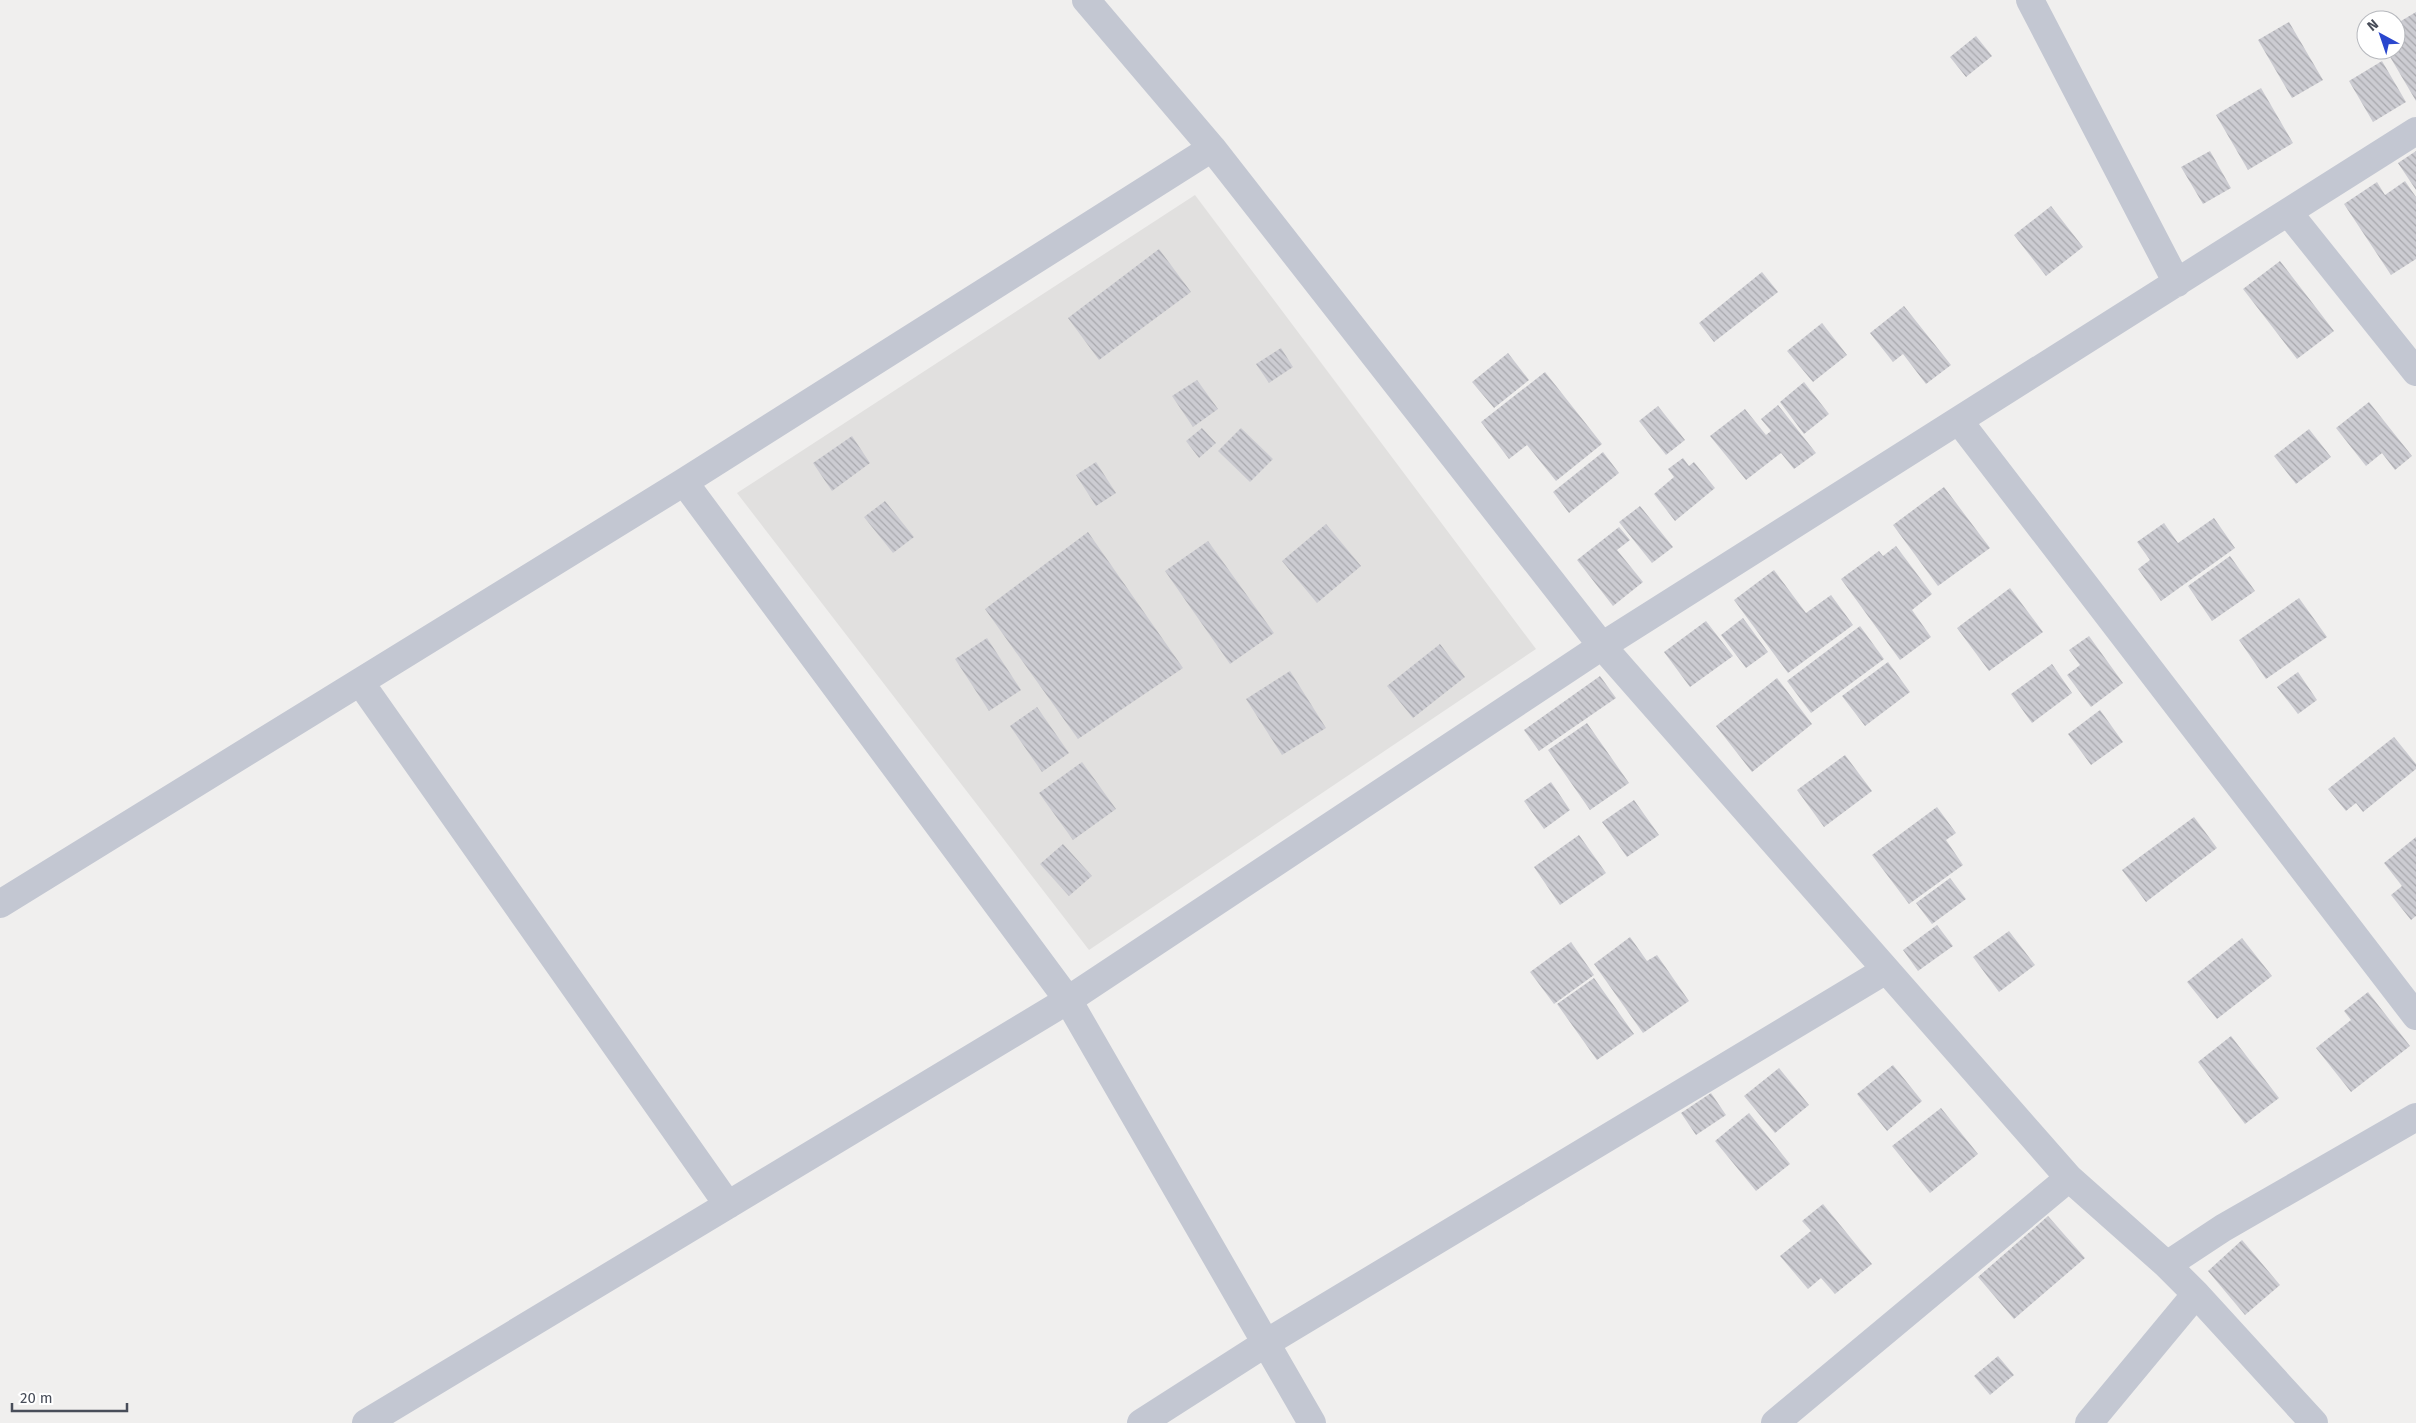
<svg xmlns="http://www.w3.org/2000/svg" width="2416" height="1423" font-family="'Fira Sans',sans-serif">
<defs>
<pattern id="building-back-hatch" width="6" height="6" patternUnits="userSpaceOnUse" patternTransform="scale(1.25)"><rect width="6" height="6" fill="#ccccd2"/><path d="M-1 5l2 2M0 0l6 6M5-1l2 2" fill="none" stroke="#a8a8ad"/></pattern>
</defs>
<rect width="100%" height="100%" fill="#f0efee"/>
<!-- education -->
<path fill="#e1e0df" d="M 1195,195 L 1536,649 L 1089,950 L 737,493 Z"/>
<!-- building -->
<path fill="url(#building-back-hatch)" d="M 2416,12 L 2416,101 L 2386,50 L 2396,50 L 2396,24 Z
M 2289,22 L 2323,80 L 2292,98 L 2258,40 Z
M 1976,36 L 1992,56 L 1966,77 L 1950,57 Z
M 2382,61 L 2406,102 L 2373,122 L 2349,81 Z
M 2261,88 L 2293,143 L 2248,170 L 2216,115 Z
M 2210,151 L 2231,188 L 2203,204 L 2181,167 Z
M 2416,151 L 2416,190 L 2398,163 Z
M 2405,181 L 2416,197 L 2416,259 L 2391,275 L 2344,204 L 2377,182 L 2385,195 Z
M 2051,206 L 2083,247 L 2046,276 L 2014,235 Z
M 1159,249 L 1191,292 L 1099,360 L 1068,318 Z
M 2280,261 L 2334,331 L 2297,359 L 2243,289 Z
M 1762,272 L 1778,292 L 1714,342 L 1699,323 Z
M 1904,306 L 1951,365 L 1926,384 L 1903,354 L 1893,362 L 1870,333 Z
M 1822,323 L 1847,355 L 1813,382 L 1787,351 Z
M 1281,348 L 1293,367 L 1269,383 L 1256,364 Z
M 1508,353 L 1529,380 L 1494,408 L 1472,382 Z
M 1545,372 L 1602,444 L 1556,481 L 1527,445 L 1509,459 L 1481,422 Z
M 1197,380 L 1218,409 L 1193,427 L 1172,396 Z
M 1804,382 L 1829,414 L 1804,434 L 1780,402 Z
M 2369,402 L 2412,456 L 2395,470 L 2382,453 L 2366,466 L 2336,428 Z
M 1778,405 L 1816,453 L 1794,469 L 1781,453 L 1746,480 L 1710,436 L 1745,409 L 1766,435 L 1771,431 L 1761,419 Z
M 1658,406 L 1685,440 L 1666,455 L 1639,421 Z
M 1202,428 L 1216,443 L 1199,458 L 1186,441 Z
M 1241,428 L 1273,459 L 1250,482 L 1218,451 Z
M 2309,429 L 2331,457 L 2296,484 L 2274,456 Z
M 852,436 L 870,463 L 832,491 L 813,463 Z
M 1603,452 L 1619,473 L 1569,513 L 1553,492 Z
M 1683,458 L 1689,466 L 1694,462 L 1715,488 L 1675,521 L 1654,494 L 1674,477 L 1668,469 Z
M 1096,462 L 1116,493 L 1096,506 L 1076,475 Z
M 1944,487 L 1990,548 L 1938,586 L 1893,525 Z
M 885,501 L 914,537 L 893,553 L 864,517 Z
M 1640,506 L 1673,547 L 1652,563 L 1619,522 Z
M 2214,518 L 2235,548 L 2161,601 L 2138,569 L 2150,560 L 2137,542 L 2164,523 L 2178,543 Z
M 1326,524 L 1361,566 L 1317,603 L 1282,561 Z
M 1619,527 L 1630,540 L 1617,550 L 1643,582 L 1613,606 L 1577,560 Z
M 1088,532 L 1183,668 L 1078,739 L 985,609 Z
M 1208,541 L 1274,633 L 1230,664 L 1165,571 Z
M 1896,546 L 1932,594 L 1912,610 L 1931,637 L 1900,660 L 1841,579 L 1879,551 L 1883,556 Z
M 2230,556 L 2255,591 L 2212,621 L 2188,586 Z
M 1774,570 L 1806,613 L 1831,595 L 1853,625 L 1788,673 L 1734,600 Z
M 2010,588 L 2043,632 L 1989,671 L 1957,628 Z
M 2299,598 L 2327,637 L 2266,679 L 2239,640 Z
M 1743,618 L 1768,652 L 1746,668 L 1721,635 Z
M 1706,621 L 1733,656 L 1690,687 L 1664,652 Z
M 1860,626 L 1884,659 L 1811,713 L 1787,681 Z
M 2089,636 L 2123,683 L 2091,707 L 2067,675 L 2080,665 L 2069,650 Z
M 987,638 L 1021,690 L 989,711 L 955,659 Z
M 1440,644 L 1465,677 L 1413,718 L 1387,686 Z
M 1888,662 L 1910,692 L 1865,726 L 1842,696 Z
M 2052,664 L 2072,693 L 2032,723 L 2011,694 Z
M 1290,671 L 1326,728 L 1282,755 L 1246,699 Z
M 2298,672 L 2317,700 L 2298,714 L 2277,687 Z
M 1600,676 L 1616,698 L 1539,751 L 1524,730 Z
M 1777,678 L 1812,724 L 1752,772 L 1716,726 Z
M 1037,707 L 1069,753 L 1042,772 L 1010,726 Z
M 2100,710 L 2123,742 L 2091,765 L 2068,734 Z
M 1587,723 L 1629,783 L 1590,810 L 1548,750 Z
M 2394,737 L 2416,764 L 2416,769 L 2363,812 L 2356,803 L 2346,811 L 2328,789 Z
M 1845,755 L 1872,791 L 1824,827 L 1797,790 Z
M 1082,762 L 1116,809 L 1073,840 L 1039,793 Z
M 1551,782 L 1570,810 L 1544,829 L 1524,801 Z
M 1634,800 L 1659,835 L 1627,857 L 1602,822 Z
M 1937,807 L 1956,833 L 1946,840 L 1963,865 L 1909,904 L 1872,855 Z
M 2194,817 L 2217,848 L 2146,902 L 2122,870 Z
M 1579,835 L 1606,873 L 1560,905 L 1534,867 Z
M 2416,837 L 2416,916 L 2411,920 L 2391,895 L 2402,886 L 2384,863 Z
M 1063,844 L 1092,876 L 1069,896 L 1040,864 Z
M 1950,878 L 1966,899 L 1932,924 L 1916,903 Z
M 1937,925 L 1953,946 L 1918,971 L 1903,950 Z
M 2009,931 L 2035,965 L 1999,992 L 1973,957 Z
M 1630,937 L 1647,961 L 1657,955 L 1689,1001 L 1643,1033 L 1594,964 Z
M 2242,938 L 2272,976 L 2217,1019 L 2187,982 Z
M 1571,942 L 1594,975 L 1554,1004 L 1530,972 Z
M 1594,978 L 1634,1034 L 1597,1060 L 1557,1004 Z
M 2368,992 L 2410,1046 L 2351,1092 L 2316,1048 L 2351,1020 L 2344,1011 Z
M 2231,1036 L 2279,1098 L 2245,1124 L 2198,1062 Z
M 1893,1065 L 1922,1101 L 1887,1131 L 1857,1094 Z
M 1779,1068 L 1809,1105 L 1775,1133 L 1744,1096 Z
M 1711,1093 L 1726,1115 L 1696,1135 L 1681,1113 Z
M 1941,1108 L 1978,1154 L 1930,1193 L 1892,1146 Z
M 1749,1113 L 1790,1164 L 1756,1191 L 1715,1141 Z
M 1823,1204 L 1872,1264 L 1835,1294 L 1821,1278 L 1808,1289 L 1780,1256 L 1811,1231 L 1802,1221 Z
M 2048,1216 L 2085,1258 L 2014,1319 L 1978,1277 Z
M 2242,1240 L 2280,1285 L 2245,1315 L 2208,1271 Z
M 1998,1356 L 2014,1375 L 1990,1395 L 1974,1376 Z"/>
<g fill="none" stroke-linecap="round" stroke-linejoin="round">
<!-- minor -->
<path stroke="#c3c7d2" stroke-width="28" d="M 1086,0 L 1212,148 L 1602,646 L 2069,1178 L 2167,1265 L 2196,1294 L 2314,1423
M 2030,0 L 2177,283
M 2288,212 L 2416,372
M 1959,421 L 2416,1016
M 684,482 L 1068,1000 L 1312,1423
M 360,682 L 728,1205
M 0,904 L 684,482 L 1212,148
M 2167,1265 L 2223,1228 L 2416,1117
M 366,1423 L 1068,1000 L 1602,646 L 2416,131
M 1141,1423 L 1266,1343 L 1886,970
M 1775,1423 L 2069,1178
M 2089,1423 L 2196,1294"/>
</g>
<!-- north arrow -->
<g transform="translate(2381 35) rotate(320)"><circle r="24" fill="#ffffff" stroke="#b6b8bd"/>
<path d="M0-4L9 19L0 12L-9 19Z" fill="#2a47ce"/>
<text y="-8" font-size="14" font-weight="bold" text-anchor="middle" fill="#484d59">N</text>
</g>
<!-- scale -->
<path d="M12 1403v8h115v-8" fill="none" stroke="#484d59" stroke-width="2.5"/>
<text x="20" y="1403" font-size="15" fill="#484d59" stroke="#ffffff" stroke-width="4" paint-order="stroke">20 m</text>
</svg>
